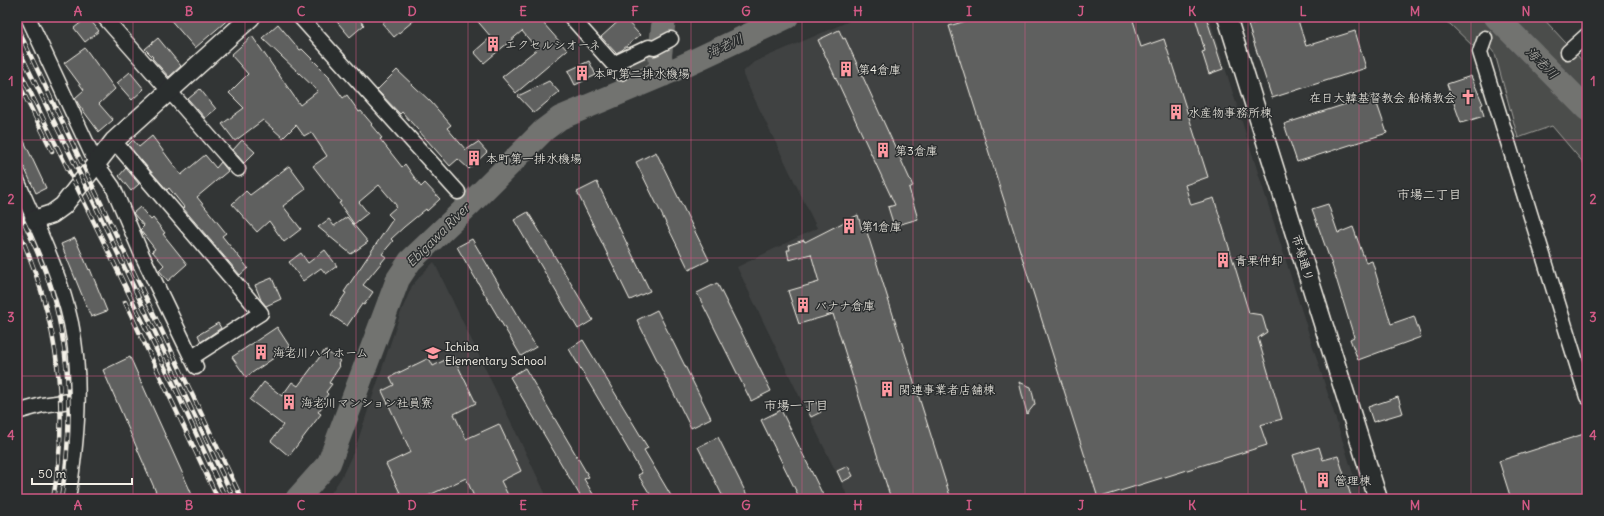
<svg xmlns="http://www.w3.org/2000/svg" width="1604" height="516" font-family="Delius,'Klee One',sans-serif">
<rect width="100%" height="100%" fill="#323535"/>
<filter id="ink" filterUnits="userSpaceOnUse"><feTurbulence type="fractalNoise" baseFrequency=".025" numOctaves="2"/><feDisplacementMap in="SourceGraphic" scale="8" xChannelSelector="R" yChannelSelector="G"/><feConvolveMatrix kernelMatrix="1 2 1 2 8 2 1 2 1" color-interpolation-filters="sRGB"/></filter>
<g filter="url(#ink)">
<!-- built -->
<path fill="#404242" d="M 859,17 L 1209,17 L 1361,499 L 849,499 L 737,267 L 817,228 L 743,75 L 744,71 L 754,62 Z
M 434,262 L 548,499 L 327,499 L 341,478 L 355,449 L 401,312 L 412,286 L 422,274 Z"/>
<!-- green -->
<path fill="#4b4d4c" stroke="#a09f9a" d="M 1437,17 L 1542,17 L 1587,66 L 1587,167 L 1552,126 L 1518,138 L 1495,54 L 1482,38 L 1477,50 L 1450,24 Z
M 644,53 L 653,55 L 653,61 L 646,66 L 631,74 L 626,70 L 623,63 Z"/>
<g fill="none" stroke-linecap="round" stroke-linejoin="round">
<!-- river -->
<path stroke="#727370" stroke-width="24" d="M 1496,17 L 1587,109
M 663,75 L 660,56 L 664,17
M 297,499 L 329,463 L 398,279 L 410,261 L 470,204 L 544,130 L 560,118 L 672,71 L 787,17"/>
</g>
<!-- building -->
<path fill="#5f605f" stroke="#f4f1e8" d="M 88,17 L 99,31 L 85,42 L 74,28 Z
M 168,17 L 231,17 L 195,48 Z
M 333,17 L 357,17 L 364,25 L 350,37 Z
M 389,17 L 418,17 L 394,37 L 382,23 Z
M 474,17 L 541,17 L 546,23 L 544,24 L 567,50 L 516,93 L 502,77 L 537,49 L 522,31 L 484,63 L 474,52 L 491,37 Z
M 623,17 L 640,35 L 622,50 L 616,53 L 601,37 Z
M 979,17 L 1132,17 L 1141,47 L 1164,39 L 1208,177 L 1185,185 L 1191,205 L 1214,198 L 1249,313 L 1262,315 L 1267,332 L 1258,338 L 1282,419 L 1260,425 L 1267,445 L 1098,498 L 949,26 Z
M 1195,17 L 1206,17 L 1223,69 L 1209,74 L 1202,52 L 1205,51 Z
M 1277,17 L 1297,17 L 1306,46 L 1355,31 L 1366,68 L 1272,98 L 1248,25 Z
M 278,24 L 300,50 L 302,49 L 330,77 L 329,78 L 343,98 L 347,95 L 359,112 L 361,111 L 372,124 L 371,125 L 382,138 L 380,139 L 402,167 L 405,164 L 421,187 L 425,183 L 440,199 L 427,211 L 426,209 L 404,227 L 391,239 L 393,241 L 382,254 L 386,257 L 363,285 L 373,292 L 364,305 L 362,304 L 347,326 L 331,315 L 346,293 L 344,292 L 393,219 L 388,214 L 396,207 L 396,205 L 379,185 L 359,202 L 368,213 L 354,224 L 339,203 L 341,202 L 313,166 L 327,156 L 311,132 L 304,136 L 296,125 L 283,138 L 263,120 L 235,141 L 222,124 L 244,108 L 229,93 L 248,74 L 231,55 L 252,36 L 300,105 L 318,91 L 262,38 Z
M 839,30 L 843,39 L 845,38 L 913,186 L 909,188 L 918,219 L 894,226 L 888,207 L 895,205 L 818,40 Z
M 158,38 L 181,66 L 169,77 L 152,58 L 153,57 L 145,49 Z
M 85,48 L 115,89 L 99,104 L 113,120 L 99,132 L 79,105 L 75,98 L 84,90 L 64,63 Z
M 589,61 L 596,75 L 575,85 L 568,71 Z
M 397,70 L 431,102 L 451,125 L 447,128 L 466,150 L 478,142 L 487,152 L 469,169 L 458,159 L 450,166 L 402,112 L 400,114 L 377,90 Z
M 130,72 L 144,89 L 132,100 L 117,83 Z
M 1471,76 L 1483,104 L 1481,105 L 1484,116 L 1461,123 L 1447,84 Z
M 549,81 L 559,92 L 534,113 L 518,96 Z
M 200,89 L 216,109 L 205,118 L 188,99 Z
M 1374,95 L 1387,133 L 1297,162 L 1284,124 Z
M 17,126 L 46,188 L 36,193 L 17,152 Z
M 152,136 L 181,175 L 205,155 L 216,168 L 221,162 L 228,171 L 197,197 L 226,233 L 222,236 L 248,268 L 240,275 L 183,208 L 184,207 L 169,188 L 167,190 L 128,145 L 133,140 L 139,147 Z
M 242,140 L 255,152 L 244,163 L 233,150 Z
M 656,152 L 709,260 L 689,270 L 636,162 Z
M 289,166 L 306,189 L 283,206 L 301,229 L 284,242 L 269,221 L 257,232 L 232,204 L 246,191 L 250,195 Z
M 126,168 L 139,184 L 131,191 L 119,176 Z
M 597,182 L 650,291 L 630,300 L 577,192 Z
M 1328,204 L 1338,233 L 1353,227 L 1366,263 L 1372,261 L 1391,324 L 1414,316 L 1421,337 L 1358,360 L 1350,339 L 1354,337 L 1333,268 L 1312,209 Z
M 140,207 L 151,220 L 153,218 L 165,233 L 163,234 L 187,264 L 168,281 L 159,270 L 164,265 L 152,251 L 155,249 L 140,230 L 144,226 L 133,213 Z
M 528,212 L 593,320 L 578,329 L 514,220 Z
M 858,215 L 862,230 L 866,229 L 951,499 L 891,499 L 833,314 L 799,324 L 788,291 L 819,282 L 811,254 L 789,260 L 787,250 L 790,250 L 789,245 L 804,240 L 805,242 Z
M 347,217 L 368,242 L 351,254 L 318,227 L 329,219 L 334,226 Z
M 75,238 L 89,270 L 90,269 L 107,311 L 91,317 L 61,244 Z
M 472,239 L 536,347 L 521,356 L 457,247 Z
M 325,250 L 337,266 L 326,274 L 321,268 L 303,281 L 289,262 L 301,253 L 308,263 Z
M 272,278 L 281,299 L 266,306 L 261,300 L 255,285 Z
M 717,283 L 771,391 L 751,401 L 697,293 Z
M 657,310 L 711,418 L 691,428 L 637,320 Z
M 218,323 L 221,328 L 201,342 L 198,335 Z
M 277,327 L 290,347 L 246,377 L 232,357 Z
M 583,340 L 648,448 L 644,450 L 673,499 L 653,499 L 638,475 L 642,473 L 569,349 Z
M 325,350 L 340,361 L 338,364 L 340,366 L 329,383 L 332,384 L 326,392 L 328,394 L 323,401 L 325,403 L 318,412 L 321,414 L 289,456 L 271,441 L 283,425 L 250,400 L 264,382 L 282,396 L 292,382 L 298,386 Z
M 453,356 L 476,403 L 454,414 L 466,439 L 499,424 L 521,471 L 501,481 L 510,499 L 475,499 L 466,478 L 421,499 L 403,499 L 386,464 L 411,452 L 382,391 L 394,385 L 390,377 L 429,358 L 433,366 Z
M 130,357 L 194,499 L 159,499 L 103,370 Z
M 525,368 L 589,477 L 584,479 L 596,499 L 582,499 L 510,377 Z
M 1019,382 L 1031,387 L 1035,404 L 1027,414 Z
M 1398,397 L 1403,413 L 1373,422 L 1368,407 Z
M 816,401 L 821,412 L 811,417 L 806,407 Z
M 781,410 L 825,499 L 800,499 L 761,420 Z
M 1587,433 L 1587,492 L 1565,499 L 1511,499 L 1499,461 Z
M 718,437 L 749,499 L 724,499 L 698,447 Z
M 1319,447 L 1323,460 L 1338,456 L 1352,499 L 1307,499 L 1293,455 Z
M 848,466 L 853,476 L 842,482 L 837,471 Z"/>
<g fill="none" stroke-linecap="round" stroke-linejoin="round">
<!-- minor casing -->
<g stroke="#f4f1e8" stroke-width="17">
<path id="minor" d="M 28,17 L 96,163 L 113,187 L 142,255 L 196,367
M 104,17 L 238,169
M 300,17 L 458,192
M 571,17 L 621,73
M 1485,38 L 1480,52 L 1587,397
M 1568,52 L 1587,35
M 613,64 L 649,47 L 654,48 L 671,39
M 114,141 L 261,313 L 191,358
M 17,180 C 37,227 60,273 71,323 C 83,380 77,442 68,499
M 17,412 L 42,405 L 77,400"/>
</g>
<!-- tertiary casing -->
<g stroke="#f4f1e8" stroke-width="21">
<path id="tertiary" d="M 1227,17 L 1378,499
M 34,220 L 52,214 L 63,206 L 114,141 L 251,17"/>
</g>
<!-- minor -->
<use href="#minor" stroke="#2a2d2e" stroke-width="14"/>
<!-- tertiary -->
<use href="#tertiary" stroke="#2a2d2e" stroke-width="18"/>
<!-- rail casing -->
<g stroke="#f4f1e8" stroke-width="4.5">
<path id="rail" d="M 17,27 L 242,499
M 17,46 L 92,199 L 234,499
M 17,65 L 175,388 L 226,499
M 17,80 L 52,151
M 17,207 C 29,233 42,260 51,288 C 71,356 73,429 61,499
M 17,227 C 57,315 71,404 53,499
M 125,302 L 218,499"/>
</g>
<!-- rail -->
<use href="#rail" stroke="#2a2d2e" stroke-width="3" stroke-dasharray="9" stroke-linecap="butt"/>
</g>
</g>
<!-- grid -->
<path fill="none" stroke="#d15985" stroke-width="1" stroke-opacity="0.55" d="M 133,17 L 133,499M 245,17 L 245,499M 356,17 L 356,499M 468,17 L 468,499M 579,17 L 579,499M 691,17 L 691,499M 802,17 L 802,499M 913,17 L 913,499M 1025,17 L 1025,499M 1136,17 L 1136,499M 1248,17 L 1248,499M 1359,17 L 1359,499M 1471,17 L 1471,499M 17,140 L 1587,140M 17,258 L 1587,258M 17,376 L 1587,376"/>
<!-- icons -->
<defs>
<g id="building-bare" transform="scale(1.2)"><path d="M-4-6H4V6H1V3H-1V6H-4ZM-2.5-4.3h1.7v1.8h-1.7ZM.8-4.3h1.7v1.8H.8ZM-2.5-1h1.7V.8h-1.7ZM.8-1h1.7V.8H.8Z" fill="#ff9aa2" stroke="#2a2d2e" stroke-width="2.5" paint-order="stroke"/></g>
<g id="church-bare" transform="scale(1.2)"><path d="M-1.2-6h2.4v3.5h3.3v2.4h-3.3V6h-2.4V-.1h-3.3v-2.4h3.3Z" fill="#ff9aa2" stroke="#2a2d2e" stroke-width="2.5" paint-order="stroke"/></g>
<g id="school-bare" transform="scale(1.2)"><path d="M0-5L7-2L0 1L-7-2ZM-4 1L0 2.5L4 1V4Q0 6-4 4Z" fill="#ff9aa2" stroke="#2a2d2e" stroke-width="2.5" paint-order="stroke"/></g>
</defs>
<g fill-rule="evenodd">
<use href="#building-bare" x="493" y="44"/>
<use href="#building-bare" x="846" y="69"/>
<use href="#building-bare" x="582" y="73"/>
<use href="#church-bare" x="1468" y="97"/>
<use href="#building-bare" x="1176" y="112"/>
<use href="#building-bare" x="883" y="150"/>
<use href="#building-bare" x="474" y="158"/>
<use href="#building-bare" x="849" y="226"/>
<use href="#building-bare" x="1223" y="260"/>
<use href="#building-bare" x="803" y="305"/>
<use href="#building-bare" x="261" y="352"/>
<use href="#school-bare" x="433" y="353"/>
<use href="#building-bare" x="887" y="389"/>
<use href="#building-bare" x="289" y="402"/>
<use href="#building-bare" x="1323" y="480"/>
</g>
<g text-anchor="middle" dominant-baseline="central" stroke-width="3" stroke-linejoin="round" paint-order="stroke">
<!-- poi labels -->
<g font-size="12" fill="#f4f1e8" stroke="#2a2d2e" text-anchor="start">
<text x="505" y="44">エクセルシオーネ</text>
<text x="858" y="69">第4倉庫</text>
<text x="594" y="73">本町第二排水機場</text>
<text x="1456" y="97" text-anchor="end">在日大韓基督教会 船橋教会</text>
<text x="1188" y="112">水産物事務所棟</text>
<text x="895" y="150">第3倉庫</text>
<text x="486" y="158">本町第一排水機場</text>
<text x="861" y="226">第1倉庫</text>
<text x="1235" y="260">青果仲卸</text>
<text x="815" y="305">バナナ倉庫</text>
<text x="445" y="346">Ichiba<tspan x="445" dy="14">Elementary School</tspan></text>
<text x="273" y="352">海老川ハイホーム</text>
<text x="899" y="389">関連事業者店舗棟</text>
<text x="301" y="402">海老川マンション社員寮</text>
<text x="1335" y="480">管理棟</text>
</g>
<!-- street labels -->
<g font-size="12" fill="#f4f1e8" stroke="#2a2d2e">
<text transform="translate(1303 258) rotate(73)">市場通り</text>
</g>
<!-- water labels -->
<g font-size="13" font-style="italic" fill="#b3b2ac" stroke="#2a2d2e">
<text transform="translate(725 46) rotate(-25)">海老川</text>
<text transform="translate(1542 63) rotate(45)">海老川</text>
<text transform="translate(438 235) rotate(-45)">Ebigawa River</text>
</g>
<!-- neighbourhood labels -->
<g font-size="13" fill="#f4f1e8" stroke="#2a2d2e">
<text x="1429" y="194">市場二丁目</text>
<text x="796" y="405">市場一丁目</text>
</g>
</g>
<!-- margin -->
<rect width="1604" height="516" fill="none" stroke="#2a2d2e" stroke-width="44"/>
<!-- scale -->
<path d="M32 478v6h100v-6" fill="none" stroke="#f4f1e8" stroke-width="2"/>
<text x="38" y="478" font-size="12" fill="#f4f1e8" stroke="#2a2d2e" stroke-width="3" paint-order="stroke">50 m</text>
<rect x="22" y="22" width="1560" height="472" fill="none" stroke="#d15985" stroke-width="1.5"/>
<g font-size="13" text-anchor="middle" font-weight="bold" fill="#d15985">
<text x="78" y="16">A</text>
<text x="189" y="16">B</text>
<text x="301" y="16">C</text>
<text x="412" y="16">D</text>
<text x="523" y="16">E</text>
<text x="635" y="16">F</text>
<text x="746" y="16">G</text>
<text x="858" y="16">H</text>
<text x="969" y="16">I</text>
<text x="1081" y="16">J</text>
<text x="1192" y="16">K</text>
<text x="1303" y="16">L</text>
<text x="1415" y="16">M</text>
<text x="1526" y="16">N</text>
<text x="11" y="86">1</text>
<text x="1593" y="86">1</text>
<text x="11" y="204">2</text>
<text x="1593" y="204">2</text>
<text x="11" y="322">3</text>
<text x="1593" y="322">3</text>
<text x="11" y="440">4</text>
<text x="1593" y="440">4</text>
<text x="78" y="510">A</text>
<text x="189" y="510">B</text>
<text x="301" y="510">C</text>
<text x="412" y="510">D</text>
<text x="523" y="510">E</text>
<text x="635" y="510">F</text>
<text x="746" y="510">G</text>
<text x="858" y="510">H</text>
<text x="969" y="510">I</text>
<text x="1081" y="510">J</text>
<text x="1192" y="510">K</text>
<text x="1303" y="510">L</text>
<text x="1415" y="510">M</text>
<text x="1526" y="510">N</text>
</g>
</svg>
